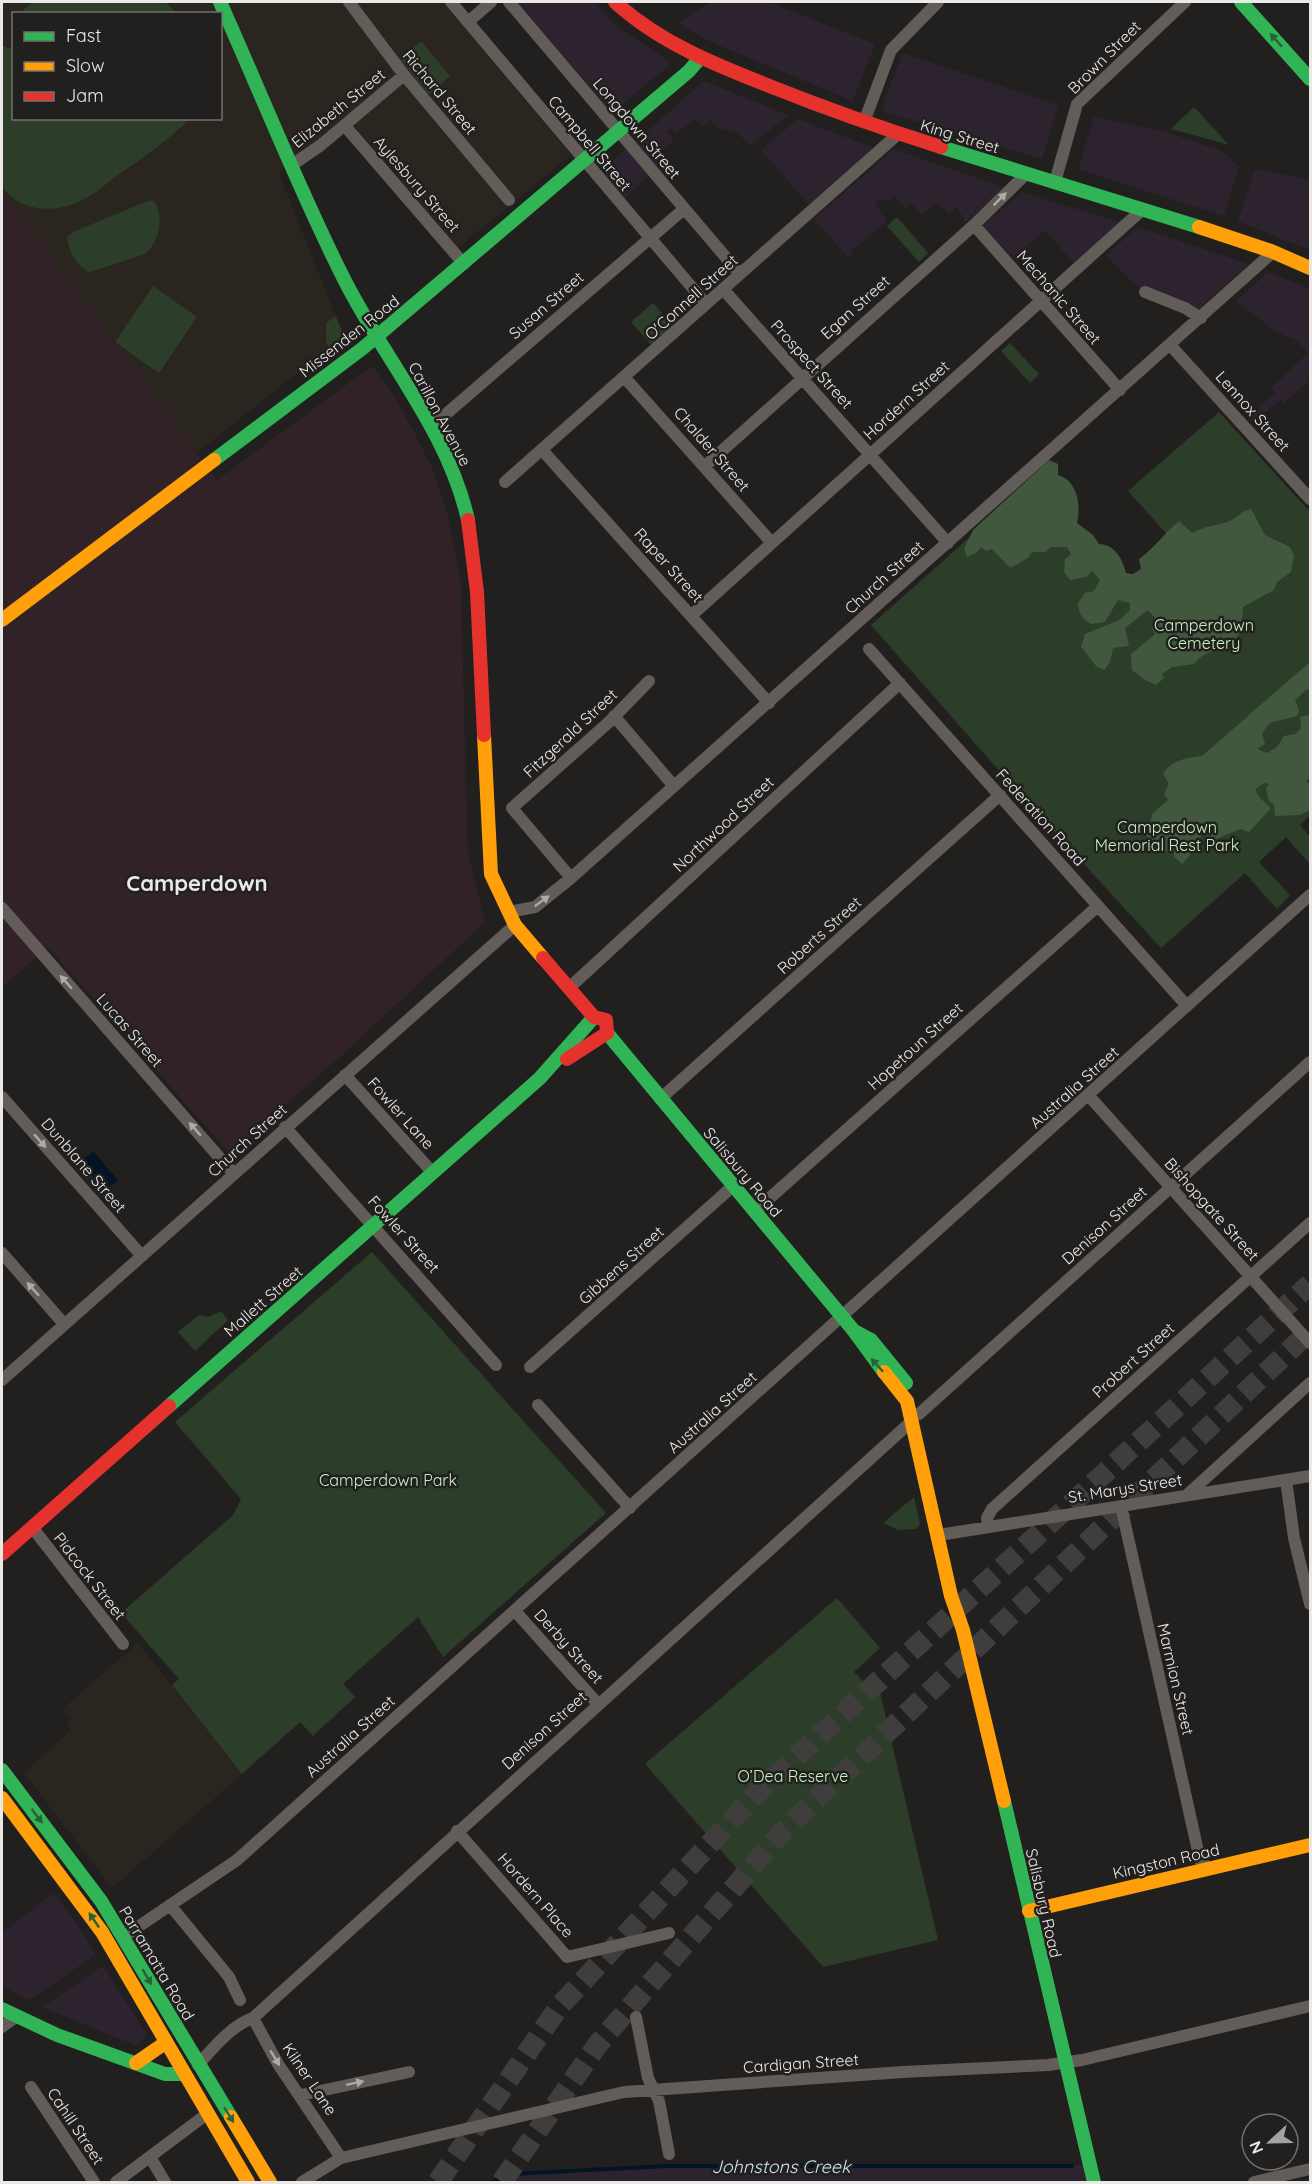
<svg xmlns="http://www.w3.org/2000/svg" width="1312" height="2184" font-family="Quicksand,sans-serif">
<rect width="100%" height="100%" fill="#21201f"/>
<!-- commercial -->
<path fill="#2d232e" d="M 516,2 L 594,2 L 617,27 L 668,60 L 669,65 L 610,115 Z
M 711,2 L 768,2 L 875,44 L 853,101 L 711,42 L 678,23 Z
M 903,53 L 1058,105 L 1042,159 L 885,112 L 882,106 Z
M 704,81 L 788,115 L 750,146 L 739,134 L 716,127 L 711,120 L 702,127 L 695,118 L 676,134 L 671,128 L 667,132 L 674,140 L 656,155 L 661,162 L 655,167 L 634,143 Z
M 1094,117 L 1163,131 L 1222,151 L 1239,167 L 1224,216 L 1078,169 Z
M 798,119 L 874,148 L 809,204 L 761,150 Z
M 626,149 L 648,176 L 624,199 L 600,172 Z
M 894,149 L 1005,188 L 966,222 L 957,207 L 949,214 L 937,202 L 922,215 L 911,203 L 905,208 L 894,195 L 887,202 L 881,199 L 875,204 L 887,222 L 852,250 L 850,259 L 814,219 Z
M 1255,169 L 1310,180 L 1310,250 L 1238,221 Z
M 1021,192 L 1120,222 L 1075,265 L 1045,230 L 1013,258 L 983,226 Z
M 1138,227 L 1248,264 L 1248,265 L 1197,310 L 1137,286 L 1106,255 Z
M 1268,272 L 1310,289 L 1310,380 L 1284,403 L 1281,399 L 1254,424 L 1248,417 L 1275,393 L 1271,388 L 1308,353 L 1297,341 L 1274,330 L 1236,301 Z
M 54,1893 L 82,1931 L 95,1955 L 30,2000 L 2,1986 L 2,1933 Z
M 103,1966 L 147,2035 L 137,2046 L 42,2007 Z
M 1088,2165 L 1094,2182 L 492,2182 L 510,2174 L 667,2166 Z"/>
<!-- built -->
<path fill="#2a261f" fill-rule="evenodd" d="M 2,2 L 443,2 L 571,155 L 458,248 L 347,118 L 279,174 L 344,336 L 197,453 L 2,191 ZM 14,14 L 220,14 L 220,118 L 14,118 Z
M 138,1643 L 242,1774 L 112,1888 L 24,1773 L 71,1730 L 67,1724 L 70,1720 L 62,1709 Z"/>
<!-- medical -->
<path fill="#312227" d="M 2,191 L 217,480 L 372,366 L 392,392 L 413,430 L 432,468 L 448,515 L 461,584 L 467,834 L 469,857 L 485,922 L 342,1055 L 230,1154 L 48,947 L 2,987 Z"/>
<!-- green -->
<path fill="#2c3d2a" d="M 33,2 L 166,2 L 176,13 L 22,13 L 23,10 Z
M 421,41 L 450,76 L 429,94 L 400,59 Z
M 2,45 L 10,49 L 13,47 L 14,118 L 190,119 C 167,141 144,157 118,175 C 108,182 99,191 88,197 C 60,214 22,214 2,187 Z
M 1194,107 L 1229,145 L 1171,129 Z
M 148,201 L 154,201 C 165,217 159,243 145,254 L 90,272 C 76,267 69,251 67,237 L 73,232 Z
M 897,217 L 928,253 L 919,262 L 887,226 Z
M 153,286 L 197,317 L 159,373 L 115,342 Z
M 653,303 L 674,328 L 652,346 L 631,322 Z
M 336,316 L 344,336 L 331,349 L 326,343 L 326,323 Z
M 1010,343 L 1039,374 L 1030,383 L 1001,351 Z
M 1219,412 L 1310,512 L 1310,815 L 1300,825 L 1310,837 L 1310,864 L 1286,837 L 1259,862 L 1290,895 L 1277,909 L 1245,873 L 1161,948 L 1023,798 L 871,625 L 1034,480 L 1129,585 L 1175,543 L 1128,491 Z
M 372,1252 L 606,1513 L 443,1657 L 418,1617 L 343,1684 L 355,1697 L 313,1736 L 300,1722 L 242,1774 L 172,1685 L 179,1679 L 121,1613 L 233,1515 L 241,1499 L 175,1422 Z
M 221,1311 L 228,1320 L 195,1351 L 178,1332 L 199,1315 L 209,1317 Z
M 914,1497 L 920,1524 L 916,1529 L 899,1530 L 883,1523 Z
M 837,1598 L 880,1648 L 854,1672 L 864,1682 L 875,1671 L 938,1940 L 823,1967 L 645,1764 Z"/>
<!-- forest -->
<path fill="#42583e" d="M 1049,460 L 1058,464 L 1058,475 C 1078,481 1081,506 1077,523 L 1093,535 L 1099,544 C 1116,545 1122,559 1126,573 L 1133,574 L 1141,569 L 1139,559 C 1155,548 1164,533 1179,521 L 1192,533 C 1204,526 1216,526 1230,521 C 1238,517 1241,511 1251,509 L 1265,535 L 1290,547 L 1294,556 L 1291,572 L 1277,582 L 1274,590 L 1243,607 L 1241,630 L 1235,640 L 1202,656 L 1194,664 L 1172,667 L 1162,674 L 1164,678 L 1156,685 L 1145,680 L 1132,670 L 1131,654 L 1155,634 L 1152,628 L 1155,618 L 1148,610 L 1125,628 L 1129,646 L 1113,648 L 1110,662 L 1104,670 L 1096,666 L 1081,647 L 1085,634 L 1119,620 L 1130,610 L 1130,603 L 1118,600 L 1105,622 L 1091,624 C 1082,619 1079,614 1078,603 L 1085,593 L 1094,591 L 1100,580 L 1092,571 L 1086,577 L 1070,580 L 1064,572 L 1065,559 L 1071,554 L 1067,547 L 1051,547 L 1045,552 L 1032,552 L 1028,558 L 1010,568 L 992,549 L 986,551 L 981,547 L 976,553 L 967,557 L 964,548 L 973,530 Z
M 1310,662 L 1310,691 L 1307,689 L 1295,700 L 1299,711 L 1297,716 L 1270,723 L 1262,733 L 1265,744 L 1257,749 L 1267,753 L 1277,747 L 1284,736 L 1295,734 L 1301,729 L 1300,717 L 1309,715 L 1310,708 L 1310,776 L 1306,782 L 1310,783 L 1310,810 L 1300,815 L 1275,816 L 1274,805 L 1269,801 L 1266,789 L 1269,784 L 1264,783 L 1255,789 L 1259,797 L 1271,808 L 1249,832 L 1240,829 L 1214,840 L 1202,832 L 1198,846 L 1182,864 L 1174,857 L 1174,851 C 1159,853 1151,843 1144,831 L 1151,821 L 1152,814 L 1168,800 L 1164,794 L 1169,784 L 1163,774 C 1171,760 1186,758 1202,756 Z"/>
<!-- water -->
<path fill="#031524" d="M 93,1151 L 118,1180 L 105,1191 L 80,1162 Z"/>
<g fill="none" stroke-linecap="round" stroke-linejoin="round">
<!-- stream -->
<path stroke="#031524" stroke-width="4" d="M 492,2182 L 510,2174 L 667,2166 L 1072,2166"/>
<!-- highway-tunnel -->
<path stroke="#3f3e3d" stroke-width="21" stroke-dasharray="21 10" stroke-linecap="butt" d="M 438,2182 L 558,2008 L 756,1794 L 1310,1284
M 502,2182 L 598,2044 L 784,1830 L 1310,1331"/>
<!-- street -->
<path stroke="#625d59" stroke-width="12" d="M 349,2 L 404,75 L 509,200
M 451,2 L 706,304
M 509,2 L 740,274
M 468,22 L 491,2
M 864,122 L 891,50 L 938,2
M 345,126 L 464,264
M 292,165 L 321,145 L 404,75
M 1055,182 L 1077,104 L 1185,2
M 974,225 L 1120,390
M 723,289 L 948,543
M 1145,292 L 1185,308 L 1201,318
M 1171,346 L 1310,499
M 625,378 L 772,543
M 431,427 L 684,209
M 543,451 L 769,703
M 705,466 L 974,225 L 1027,173
M 505,482 L 897,135
M 692,615 L 1143,209
M 869,649 L 1187,1006
M 614,716 L 673,785
M 571,878 L 512,808 L 609,722 L 649,681
M 2,908 L 233,1173
M 508,912 L 535,907 L 571,878 L 1273,252
M 569,988 L 900,683
M 345,1075 L 433,1173
M 1089,1096 L 1310,1343
M 2,1097 L 142,1256
M 660,1099 L 1000,795
M 285,1127 L 496,1365
M 754,1212 L 1098,906
M 2,1253 L 64,1324
M 530,1367 L 733,1186
M 2,1380 L 515,925
M 538,1405 L 630,1508
M 919,1414 L 1310,1062
M 1286,1480 L 1294,1538 L 1310,1604
M 1187,1495 L 1310,1383
M 1121,1506 L 1200,1860 L 1208,1868
M 32,1527 L 123,1644
M 988,1527 L 987,1518 L 992,1509 L 1310,1223
M 945,1534 L 1310,1476
M 515,1611 L 598,1704
M 457,1831 L 567,1957 L 669,1933
M 170,1905 L 229,1977 L 240,2000
M 123,1937 L 237,1860 L 1310,895
M 636,2017 L 648,2078 L 659,2101 L 669,2154
M 253,2018 L 278,2064 L 341,2158
M 2,2027 L 17,2016
M 198,2065 C 213,2048 232,2025 253,2018 L 913,1420
M 31,2087 L 94,2182
M 301,2095 L 409,2072
M 150,2157 L 165,2182
M 116,2182 L 207,2114
M 302,2182 L 341,2158 L 624,2092 L 903,2072 L 1048,2065 L 1082,2060 L 1310,2006
M 1254,2182 L 1310,2169"/>
<!-- fast -->
<path stroke="#30b455" stroke-width="14" d="M 220,2 C 261,93 298,188 343,277 C 383,358 448,430 468,520
M 1241,2 L 1310,79
M 941,147 L 1199,227
M 214,460 L 363,348 L 689,71 L 700,58
M 607,1033 L 854,1331 L 884,1372
M 854,1331 L 871,1340 L 906,1383
M 169,1406 L 540,1078 L 594,1017
M 2,1770 L 101,1901 L 231,2117
M 1004,1801 L 1094,2182
M 2,2009 L 57,2035 L 165,2074 L 182,2074"/>
<!-- slow -->
<path stroke="#ff9f0a" stroke-width="14" d="M 1199,227 L 1271,251 L 1310,268
M 2,620 L 214,460
M 484,735 L 491,874 L 515,925 L 543,958
M 884,1372 L 907,1401 L 951,1596 L 963,1630 L 1004,1801
M 2,1798 L 102,1932 L 248,2182
M 1029,1911 L 1310,1845
M 136,2063 L 165,2043
M 231,2117 L 270,2182"/>
<!-- jam -->
<path stroke="#e5322d" stroke-width="14" d="M 615,2 C 660,43 716,65 772,87 C 827,109 884,129 941,147
M 468,520 L 477,592 L 484,735
M 543,958 L 594,1017
M 567,1059 L 607,1033 L 606,1020 L 594,1017
M 2,1554 L 169,1406"/>
</g>
<!-- one-way arrows -->
<defs><path id="oneway-solid" d="M-6-.8H1V-3.2L6.5 0L1 3.2V.8H-6Z" transform="scale(1.5)"/></defs>
<g fill="#286337">
<use href="#oneway-solid" transform="translate(1276 40) rotate(-132)"/>
<use href="#oneway-solid" transform="translate(877 1365) rotate(-132)"/>
<use href="#oneway-solid" transform="translate(37 1816) rotate(53)"/>
<use href="#oneway-solid" transform="translate(94 1920) rotate(-124)"/>
<use href="#oneway-solid" transform="translate(147 1977) rotate(60)"/>
<use href="#oneway-solid" transform="translate(229 2115) rotate(58)"/>
</g>
<g fill="#adaaa7">
<use href="#oneway-solid" transform="translate(1000 199) rotate(-45)"/>
<use href="#oneway-solid" transform="translate(542 901) rotate(-36)"/>
<use href="#oneway-solid" transform="translate(66 982) rotate(-131)"/>
<use href="#oneway-solid" transform="translate(195 1129) rotate(-131)"/>
<use href="#oneway-solid" transform="translate(40 1141) rotate(49)"/>
<use href="#oneway-solid" transform="translate(33 1289) rotate(-132)"/>
<use href="#oneway-solid" transform="translate(275 2058) rotate(59)"/>
<use href="#oneway-solid" transform="translate(355 2083) rotate(-12)"/>
</g>
<g text-anchor="middle" dominant-baseline="central" stroke-width="5" stroke-linejoin="round" paint-order="stroke">
<!-- street labels -->
<g font-size="16" fill="#eae9e7" stroke="#22201e">
<text transform="translate(1104 57) rotate(-45)">Brown Street</text>
<text transform="translate(440 92) rotate(50)">Richard Street</text>
<text transform="translate(338 108) rotate(-39)">Elizabeth Street</text>
<text transform="translate(637 128) rotate(50)">Longdown Street</text>
<text transform="translate(960 136) rotate(17)">King Street</text>
<text transform="translate(590 143) rotate(50)">Campbell Street</text>
<text transform="translate(417 184) rotate(49)">Aylesbury Street</text>
<text transform="translate(691 297) rotate(-42)">O'Connell Street</text>
<text transform="translate(1059 297) rotate(49)">Mechanic Street</text>
<text transform="translate(546 305) rotate(-41)">Susan Street</text>
<text transform="translate(855 307) rotate(-42)">Egan Street</text>
<text transform="translate(349 336) rotate(-38)">Missenden Road</text>
<text transform="translate(812 364) rotate(48)">Prospect Street</text>
<text transform="translate(906 400) rotate(-42)">Hordern Street</text>
<text transform="translate(1253 411) rotate(48)">Lennox Street</text>
<text transform="translate(440 414) rotate(62)">Carillon Avenue</text>
<text transform="translate(712 449) rotate(49)">Chalder Street</text>
<text transform="translate(669 565) rotate(48)">Raper Street</text>
<text transform="translate(884 577) rotate(-42)">Church Street</text>
<text transform="translate(570 733) rotate(-43)">Fitzgerald Street</text>
<text transform="translate(1041 817) rotate(48)">Federation Road</text>
<text transform="translate(723 824) rotate(-43)">Northwood Street</text>
<text transform="translate(819 935) rotate(-42)">Roberts Street</text>
<text transform="translate(130 1030) rotate(49)">Lucas Street</text>
<text transform="translate(915 1046) rotate(-42)">Hopetoun Street</text>
<text transform="translate(1074 1087) rotate(-42)">Australia Street</text>
<text transform="translate(401 1113) rotate(48)">Fowler Lane</text>
<text transform="translate(247 1140) rotate(-42)">Church Street</text>
<text transform="translate(84 1165) rotate(49)">Dunblane Street</text>
<text transform="translate(743 1172) rotate(50)">Salisbury Road</text>
<text transform="translate(1212 1209) rotate(48)">Bishopgate Street</text>
<text transform="translate(1104 1225) rotate(-42)">Denison Street</text>
<text transform="translate(404 1234) rotate(48)">Fowler Street</text>
<text transform="translate(621 1265) rotate(-42)">Gibbens Street</text>
<text transform="translate(263 1301) rotate(-41)">Mallett Street</text>
<text transform="translate(1133 1360) rotate(-42)">Probert Street</text>
<text transform="translate(712 1412) rotate(-42)">Australia Street</text>
<text transform="translate(1125 1488) rotate(-9)">St. Marys Street</text>
<text transform="translate(90 1576) rotate(52)">Pidcock Street</text>
<text transform="translate(569 1646) rotate(48)">Derby Street</text>
<text transform="translate(1176 1679) rotate(77)">Marmion Street</text>
<text transform="translate(544 1730) rotate(-42)">Denison Street</text>
<text transform="translate(350 1736) rotate(-42)">Australia Street</text>
<text transform="translate(1166 1861) rotate(-13)">Kingston Road</text>
<text transform="translate(536 1895) rotate(49)">Hordern Place</text>
<text transform="translate(1044 1903) rotate(77)">Salisbury Road</text>
<text transform="translate(157 1963) rotate(59)">Parramatta Road</text>
<text transform="translate(801 2063) rotate(-4)">Cardigan Street</text>
<text transform="translate(310 2079) rotate(56)">Kilner Lane</text>
<text transform="translate(76 2126) rotate(56)">Cahill Street</text>
</g>
<!-- park labels -->
<g font-size="16" fill="#c3f2bd" stroke="#22201e">
<text x="1204" y="625">Camperdown<tspan x="1204" dy="18">Cemetery</tspan></text>
<text x="1167" y="827">Camperdown<tspan x="1167" dy="18">Memorial Rest Park</tspan></text>
<text x="388" y="1480">Camperdown Park</text>
<text x="793" y="1776">O’Dea Reserve</text>
</g>
<!-- water labels -->
<g font-size="18" font-style="italic" fill="#cde4f6" stroke="#22201e">
<text x="781" y="2166">Johnstons Creek</text>
</g>
<!-- district labels -->
<g font-size="22" font-weight="bold" fill="#eae9e7" stroke="#22201e">
<text x="197" y="883">Camperdown</text>
</g>
</g>
<!-- border -->
<rect width="1312" height="2184" fill="none" stroke="#eae9e7" stroke-width="6"/>
<!-- legend -->
<rect x="12" y="12" width="210" height="108" fill="#22201e" stroke="#72706e" stroke-width="1.5"/>
<rect x="24" y="32" width="30" height="9" fill="#30b455" stroke="#72706e" stroke-width="1.5"/>
<text x="66" y="42" font-size="18" fill="#eae9e7">Fast</text>
<rect x="24" y="62" width="30" height="9" fill="#ff9f0a" stroke="#72706e" stroke-width="1.5"/>
<text x="66" y="72" font-size="18" fill="#eae9e7">Slow</text>
<rect x="24" y="92" width="30" height="9" fill="#e5322d" stroke="#72706e" stroke-width="1.5"/>
<text x="66" y="102" font-size="18" fill="#eae9e7">Jam</text>
<!-- north arrow -->
<g transform="translate(1270 2142) rotate(248)"><circle r="28" fill="#22201e" stroke="#72706e" stroke-width="1.5"/>
<path d="M0-4.5L10 22L0 15L-10 22Z" fill="#a4a3a1"/>
<text y="-9" font-size="16" font-weight="bold" text-anchor="middle" fill="#eae9e7">N</text>
</g>
</svg>
